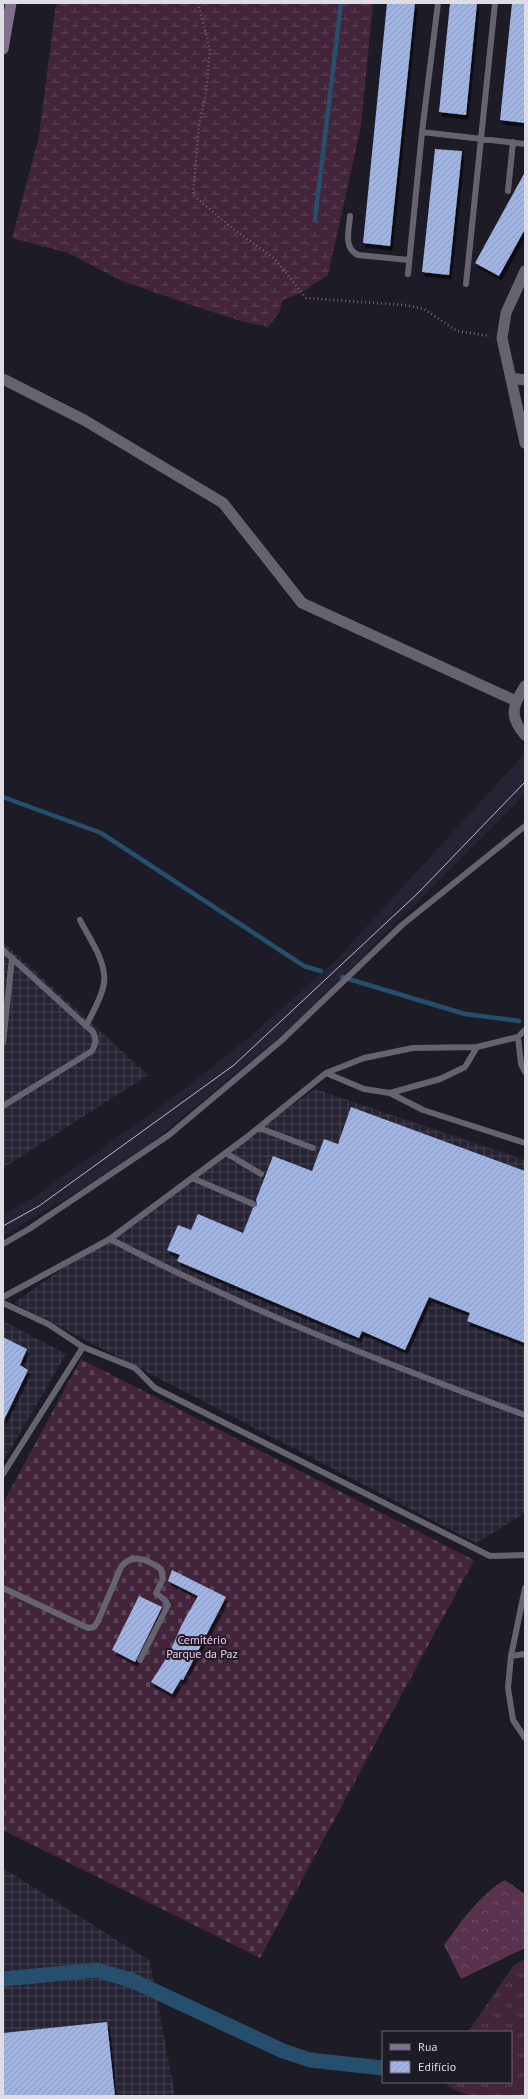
<svg xmlns="http://www.w3.org/2000/svg" width="528" height="2099" font-family="'PT Sans',sans-serif">
<defs>
<pattern id="industrial-grid" width="8" height="8" patternUnits="userSpaceOnUse"><rect width="8" height="8" fill="#262434"/><path d="M0 4h8M4 0v8" fill="none" stroke="#454351"/></pattern>
<pattern id="grass-tufts" width="24" height="20" patternUnits="userSpaceOnUse"><rect width="24" height="20" fill="#42253a"/><path d="M3 7l-1-3M5 7V3M7 7l1-3M15 17l-1-3M17 17v-4M19 17l1-3" fill="none" stroke="#5d4456"/></pattern>
<pattern id="forest-crowns" width="20" height="18" patternUnits="userSpaceOnUse"><rect width="20" height="18" fill="#59324d"/><path d="M2 6a3 3 0 1 1 6 0M12 15a3 3 0 1 1 6 0" fill="none" stroke="#704f66"/></pattern>
<pattern id="wetland-marsh" width="20" height="14" patternUnits="userSpaceOnUse"><rect width="20" height="14" fill="#42253a"/><path d="M1 5h8M5 5V1M11 12h8M15 12V8" fill="none" stroke="#5d4456"/></pattern>
<pattern id="cemetery-stones" width="16" height="16" patternUnits="userSpaceOnUse"><rect width="16" height="16" fill="#42253a"/><path d="M2 7V4a2 2 0 0 1 4 0v3zM10 15v-3a2 2 0 0 1 4 0v3z" fill="#5d4456"/></pattern>
<pattern id="building-hatch" width="6" height="6" patternUnits="userSpaceOnUse"><rect width="6" height="6" fill="#a1b4e2"/><path d="M-1 1l2-2M0 6l6-6M5 7l2-2" fill="none" stroke="#8a98ba"/></pattern>
<filter id="shadow"><feDropShadow dx="2.5" dy="4.5" stdDeviation="0" flood-color="#0009"/></filter>
</defs>
<rect width="100%" height="100%" fill="#1d1b25"/>
<!-- built -->
<path fill="#262434" d="M 525,753 L 525,794 L 313,1006 L 276,1040 L 155,1140 L 83,1188 L 3,1236 L 3,1215 L 34,1197 L 171,1099 L 245,1041 L 335,961 Z"/>
<!-- industrial -->
<path fill="url(#industrial-grid)" d="M 3,942 L 148,1075 L 3,1168 Z
M 315,1089 L 525,1160 L 525,1513 L 476,1543 L 14,1303 Z
M 3,1321 L 66,1354 L 3,1462 Z
M 3,1868 L 150,1961 L 175,2096 L 3,2096 Z"/>
<!-- grass -->
<path fill="url(#grass-tufts)" d="M 525,1959 L 525,2096 L 470,2096 L 447,2086 L 448,2082 L 511,2082 L 511,2032 L 468,2032 L 513,1966 Z"/>
<!-- forest -->
<path fill="url(#forest-crowns)" d="M 505,1880 L 525,1894 L 525,1948 L 461,1979 L 444,1945 C 459,1924 482,1892 505,1880 Z"/>
<!-- wetland -->
<path fill="url(#wetland-marsh)" d="M 56,3 L 373,3 L 361,126 L 328,275 L 303,292 L 283,300 L 279,313 L 268,327 L 244,322 L 206,310 L 122,281 L 68,253 L 12,238 L 39,136 Z"/>
<!-- cemetery -->
<path fill="url(#cemetery-stones)" d="M 81,1359 L 474,1560 L 260,1958 L 3,1830 L 3,1503 Z"/>
<g fill="none" stroke-linecap="round" stroke-linejoin="round">
<!-- stream -->
<path stroke="#264f6d" stroke-width="4.5" d="M 315,219 L 341,3
M 3,797 L 101,833 L 304,966 L 321,971
M 342,977 L 465,1014 L 519,1021"/>
<!-- canal -->
<path stroke="#264f6d" stroke-width="15" d="M 3,1979 L 96,1970 L 131,1980 L 283,2051 L 310,2060 L 383,2068"/>
</g>
<!-- building -->
<path fill="url(#building-hatch)" filter="url(#shadow)" d="M 387,3 L 415,3 L 390,246 L 363,243 Z
M 450,3 L 477,3 L 466,115 L 439,112 Z
M 512,3 L 525,3 L 525,123 L 500,120 Z
M 435,149 L 462,151 L 449,275 L 422,272 Z
M 525,172 L 525,229 L 499,276 L 475,263 Z
M 351,1107 L 525,1171 L 525,1343 L 467,1321 L 470,1313 L 429,1297 L 405,1350 L 362,1331 L 359,1338 L 177,1261 L 180,1255 L 167,1250 L 178,1225 L 191,1230 L 198,1214 L 243,1233 L 253,1208 L 257,1205 L 256,1200 L 273,1156 L 312,1171 L 324,1139 L 338,1144 Z
M 3,1337 L 27,1349 L 20,1365 L 28,1370 L 3,1422 Z
M 172,1570 L 226,1597 L 183,1680 L 181,1679 L 172,1694 L 151,1682 L 169,1654 L 182,1624 L 198,1596 L 168,1581 Z
M 139,1596 L 162,1607 L 135,1662 L 112,1650 Z
M 107,2022 L 115,2096 L 3,2096 L 3,2033 Z"/>
<g fill="none" stroke-linecap="round" stroke-linejoin="round">
<!-- path -->
<path stroke="#6b6972" stroke-width="2.5" stroke-dasharray="1 3" stroke-linecap="butt" d="M 198,3 L 210,49 L 206,92 L 199,124 L 193,195 L 233,229 L 274,258 L 306,298 L 404,305 L 424,309 L 457,331 L 490,336"/>
<!-- service -->
<path stroke="#656370" stroke-width="6" d="M 438,3 L 422,132 L 525,144
M 508,191 L 513,142
M 350,216 C 349,230 343,248 358,255 L 409,260
M 408,274 L 422,132
M 466,284 L 495,3
M 80,920 C 89,938 107,962 104,983 C 102,998 92,1013 86,1026
M 3,950 L 93,1032 C 97,1040 96,1043 92,1051 L 3,1106
M 518,1037 L 521,1064 L 525,1072
M 3,1043 L 12,958
M 326,1073 L 364,1089 L 390,1093 L 440,1079 L 465,1067 L 477,1047
M 390,1093 L 423,1110 L 525,1143
M 259,1128 L 313,1148
M 226,1153 L 261,1174
M 192,1178 L 253,1204
M 110,1239 C 244,1309 384,1363 525,1415
M 3,1244 L 29,1229 L 169,1135 L 282,1040 L 402,925 L 525,826
M 3,1297 L 110,1239 L 247,1137 L 326,1073 L 364,1058 L 413,1048 L 477,1047 L 518,1037 L 525,1030
M 3,1303 L 48,1324 L 83,1347 L 135,1368 L 155,1388 L 490,1556 L 525,1555
M 3,1474 L 83,1347
M 3,1588 L 88,1628 L 94,1627 L 98,1621 L 121,1567 C 132,1552 148,1560 161,1569 L 163,1579 L 156,1593 L 165,1600 L 168,1605 L 140,1660
M 525,1588 L 511,1656 L 508,1688 L 513,1720 L 525,1738
M 511,1656 L 525,1654"/>
<!-- minor -->
<path stroke="#656370" stroke-width="11" d="M 525,271 L 506,313 L 502,338 L 525,443
M 511,378 L 525,380
M 3,379 L 84,420 L 223,503 L 302,603 L 516,701
M 525,686 C 512,706 509,717 525,735"/>
<!-- secondary -->
<path stroke="#7f718d" stroke-width="11" d="M 3,49 L 11,3"/>
<!-- tram -->
<path stroke="#bcbbc3" stroke-width="1" d="M 3,1226 L 39,1206 L 234,1065 L 418,893 L 525,782"/>
</g>
<g text-anchor="middle" dominant-baseline="central" stroke-width="4" stroke-linejoin="round" paint-order="stroke">
<!-- park labels -->
<g font-size="12" fill="#fdc6eb" stroke="#1d1b25">
<text x="202" y="1639">Cemitério<tspan x="202" dy="14">Parque da Paz</tspan></text>
</g>
</g>
<!-- border -->
<rect width="528" height="2099" fill="none" stroke="#dedde4" stroke-width="8"/>
<!-- legend -->
<rect x="382" y="2031" width="130" height="52" fill="#1d1b25" stroke="#6a6971"/>
<rect x="390" y="2044" width="20" height="6" fill="#7f718d" stroke="#6a6971"/>
<text x="418" y="2051" font-size="12" fill="#dedde4">Rua</text>
<rect x="390" y="2061" width="20" height="12" fill="url(#building-hatch)" stroke="#6a6971"/>
<text x="418" y="2071" font-size="12" fill="#dedde4">Edifício</text>
</svg>
